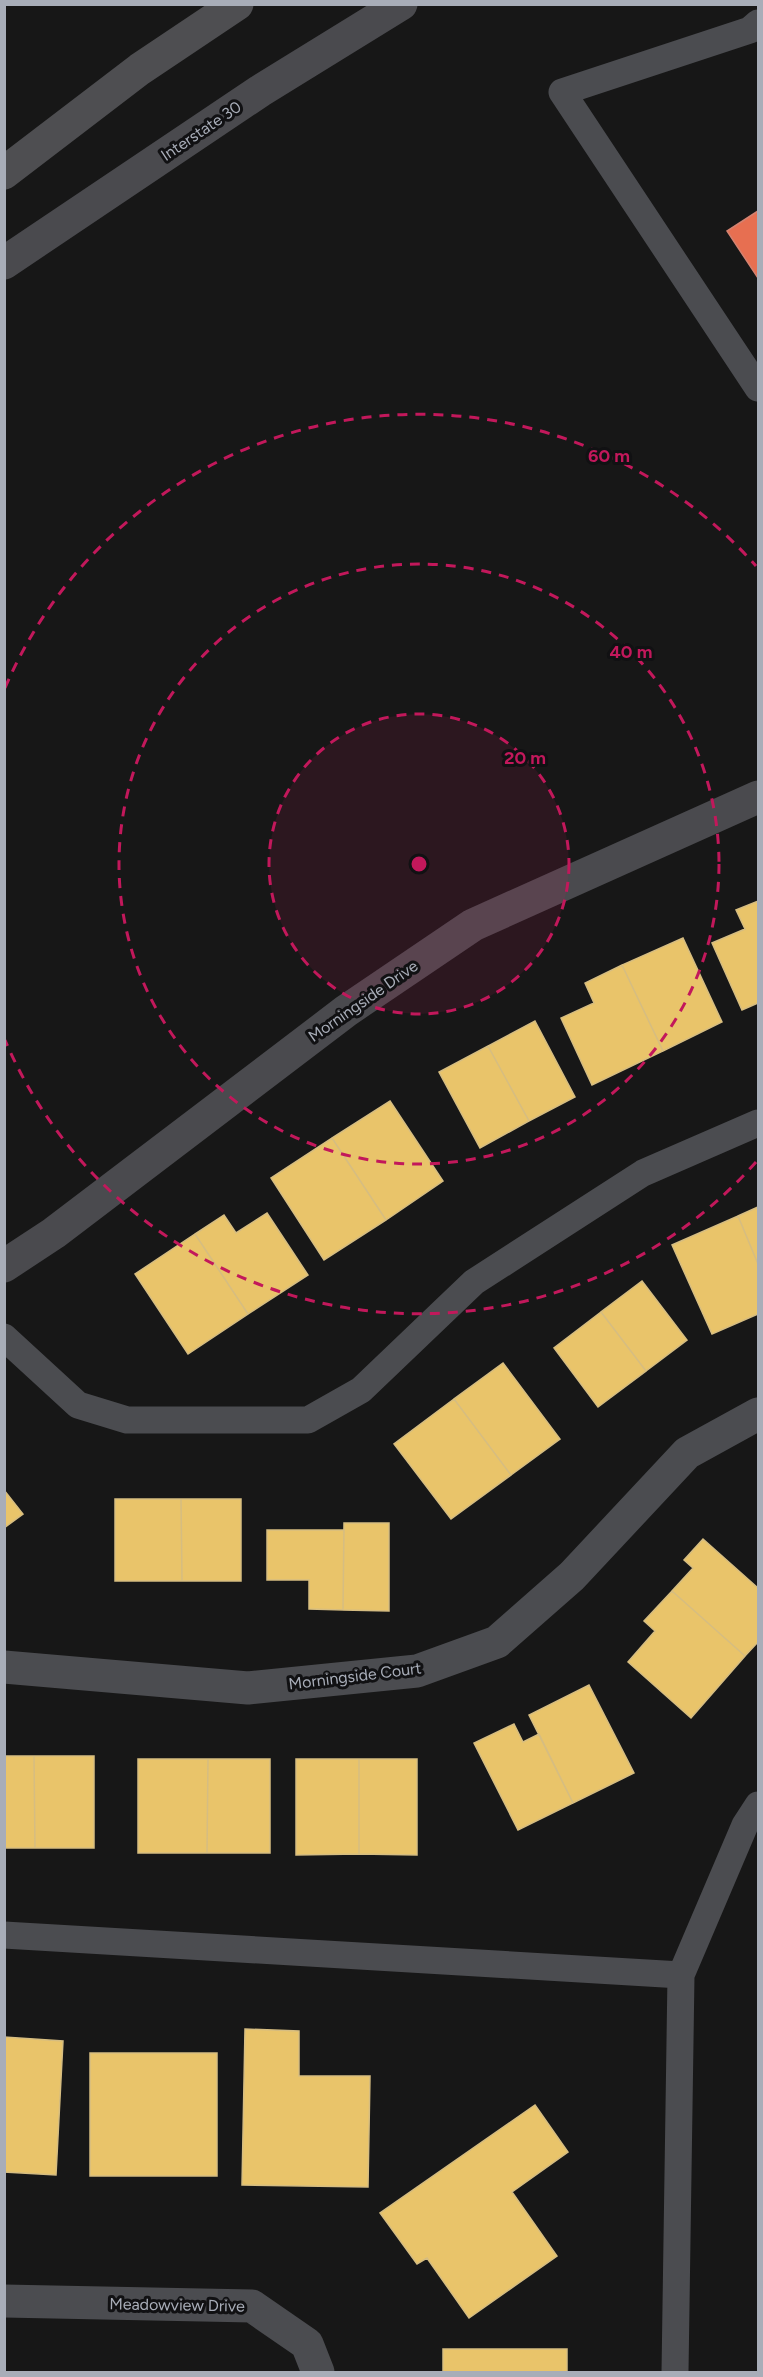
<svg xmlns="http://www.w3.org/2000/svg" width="763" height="2377" font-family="Figtree,sans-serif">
<rect width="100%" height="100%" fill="#171717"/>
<!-- homes -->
<path fill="#e9c46a" stroke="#d6bd81" stroke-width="1.5" d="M 758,901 L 758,1003 L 742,1010 L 712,943 L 745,929 L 736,910 Z
M 683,938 L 722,1022 L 663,1051 L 622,965 Z
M 622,965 L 663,1051 L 592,1085 L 561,1018 L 594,1003 L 585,983 Z
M 535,1021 L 575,1097 L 529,1121 L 488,1046 Z
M 488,1046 L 529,1121 L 480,1148 L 439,1072 Z
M 390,1101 L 443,1181 L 386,1220 L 332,1138 Z
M 332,1138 L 386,1220 L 324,1260 L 271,1178 Z
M 758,1207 L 758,1264 L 738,1216 Z
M 267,1213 L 308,1275 L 248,1314 L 195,1234 L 224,1215 L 236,1233 Z
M 738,1216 L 758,1264 L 758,1314 L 712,1334 L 672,1245 Z
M 195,1234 L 248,1314 L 188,1354 L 135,1274 Z
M 642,1281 L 687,1340 L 646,1371 L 601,1312 Z
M 601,1312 L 646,1371 L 598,1407 L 554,1348 Z
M 503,1363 L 560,1439 L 511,1475 L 454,1399 Z
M 454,1399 L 511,1475 L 451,1519 L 394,1444 Z
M 4,1490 L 23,1514 L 4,1528 Z
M 115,1499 L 181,1499 L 182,1581 L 115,1581 Z
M 181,1499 L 241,1499 L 241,1581 L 182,1581 Z
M 344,1523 L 389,1523 L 389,1611 L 343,1610 Z
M 267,1530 L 344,1530 L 343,1610 L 309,1609 L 309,1580 L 267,1580 Z
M 703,1539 L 758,1588 L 758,1642 L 745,1656 L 672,1591 L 693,1568 L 684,1560 Z
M 672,1591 L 745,1656 L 691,1718 L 628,1662 L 655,1631 L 644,1621 Z
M 589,1685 L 634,1773 L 573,1803 L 529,1715 Z
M 514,1724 L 523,1742 L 539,1734 L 573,1803 L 518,1830 L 474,1743 Z
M 4,1756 L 34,1756 L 35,1848 L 4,1848 Z
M 34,1756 L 94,1756 L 94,1848 L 35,1848 Z
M 138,1759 L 208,1759 L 207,1853 L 138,1853 Z
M 208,1759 L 270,1759 L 270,1853 L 207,1853 Z
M 296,1759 L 359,1759 L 359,1854 L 296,1855 Z
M 359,1759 L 417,1759 L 417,1855 L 359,1854 Z
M 245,2029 L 299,2031 L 299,2076 L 370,2076 L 368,2187 L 242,2185 Z
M 4,2037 L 63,2041 L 56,2175 L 4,2172 Z
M 90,2053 L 217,2053 L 217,2176 L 90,2176 Z
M 535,2105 L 568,2152 L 512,2192 L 557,2256 L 469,2318 L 427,2258 L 417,2264 L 380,2213 Z
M 443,2349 L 567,2349 L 567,2372 L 443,2372 Z"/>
<!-- shops -->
<path fill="#e76f51" stroke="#d48270" stroke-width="1.5" d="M 758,211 L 758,278 L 727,231 Z"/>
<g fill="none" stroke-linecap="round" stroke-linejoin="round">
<!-- lane -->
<path stroke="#4b4c50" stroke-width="27" d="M 758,23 L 750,30 L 562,92 L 758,388
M 4,1337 L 78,1405 L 127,1420 L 308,1420 L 361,1390 L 474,1282 L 643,1173 L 758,1123
M 4,1935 L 681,1975
M 675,2372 L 681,1975 L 745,1825 L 758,1805"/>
<!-- street -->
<path stroke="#4b4c50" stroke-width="33" d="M 4,1667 L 248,1688 L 417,1671 L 497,1642 L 572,1576 L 687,1453 L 758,1414
M 4,2301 L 252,2306 L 307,2344 L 318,2372"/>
<!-- secondary -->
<path stroke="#4a4a4e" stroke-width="33" d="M 4,263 L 260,91 L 401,4
M 4,1266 L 54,1233 L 346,1011 L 473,925 L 758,797"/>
<!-- highway -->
<path stroke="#4e4e51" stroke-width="33" d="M 4,173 L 140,69 L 237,4"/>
</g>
<!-- distance rings -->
<circle cx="419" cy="864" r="150" fill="#c2185b" fill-opacity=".12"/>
<g fill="none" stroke="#c2185b" stroke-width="3" stroke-dasharray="10 8">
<circle cx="419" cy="864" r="150"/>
<circle cx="419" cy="864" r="300"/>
<path d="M756 1162A450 450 0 0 1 5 1040M5 688A450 450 0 0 1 756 566"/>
</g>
<g text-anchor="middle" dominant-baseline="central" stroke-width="6" stroke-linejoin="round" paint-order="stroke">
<!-- street labels -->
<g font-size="16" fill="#a8adb8" stroke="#111113">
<text transform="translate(201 131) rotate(-34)">Interstate 30</text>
<text transform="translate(363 1001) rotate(-35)">Morningside Drive</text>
<text transform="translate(355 1676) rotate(-7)">Morningside Court</text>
<text transform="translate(177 2305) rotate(1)">Meadowview Drive</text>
</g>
</g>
<circle cx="419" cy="864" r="9" fill="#c2185b" stroke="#111113" stroke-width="3"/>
<g font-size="18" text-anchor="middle" font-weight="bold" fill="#c2185b" stroke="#111113" stroke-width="6" stroke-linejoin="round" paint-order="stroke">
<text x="609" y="462">60 m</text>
<text x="631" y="658">40 m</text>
<text x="525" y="764">20 m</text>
</g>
<!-- border -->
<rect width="763" height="2377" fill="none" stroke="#a8adb8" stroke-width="12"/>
</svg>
